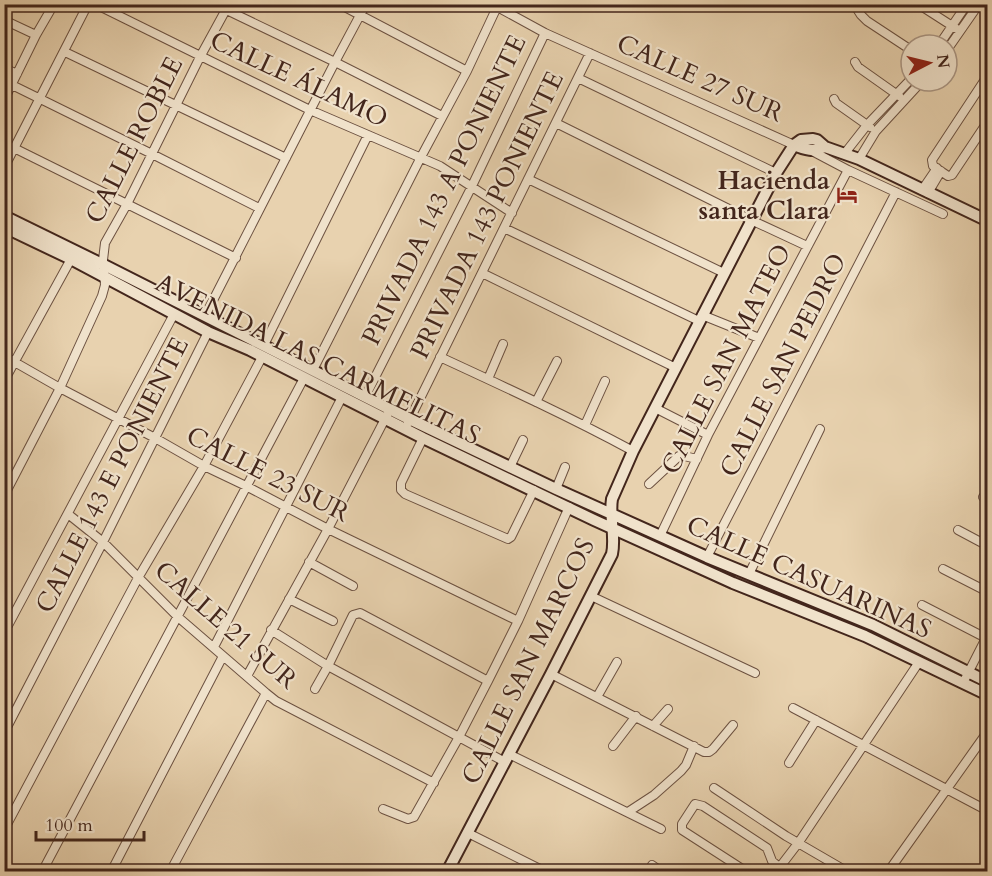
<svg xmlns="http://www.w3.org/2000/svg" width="992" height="876" font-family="Cardo,serif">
<rect width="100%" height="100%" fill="#e8d2af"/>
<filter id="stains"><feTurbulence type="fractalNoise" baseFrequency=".00333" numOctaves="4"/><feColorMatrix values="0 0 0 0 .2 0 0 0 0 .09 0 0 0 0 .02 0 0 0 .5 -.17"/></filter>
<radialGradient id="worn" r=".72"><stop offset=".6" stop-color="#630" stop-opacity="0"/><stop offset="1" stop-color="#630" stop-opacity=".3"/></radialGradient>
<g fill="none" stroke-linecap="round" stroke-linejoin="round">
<!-- street casing -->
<g stroke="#6c5141" stroke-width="10">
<path id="street" d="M 95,4 L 310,110 L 440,166 L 512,213
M 214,4 L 335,62 L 442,116
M 339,4 L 467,71
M 492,4 L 545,33 L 794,145
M 854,4 L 861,15 L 867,21 L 911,50
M 918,4 L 960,31
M 4,20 L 36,35
M 939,45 L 967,4
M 947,50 L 979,4
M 65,52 L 286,158
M 855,62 L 858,67 L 899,96
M 4,68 L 17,74
M 988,75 L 932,160 L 933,166 L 948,176 L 952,175 L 988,121
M 578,78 L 776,173
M 12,85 L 152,154 L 259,208
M 834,99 L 836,103 L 870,127
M 4,100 L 36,35 L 54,4
M 556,123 L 751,220 L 807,246
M 14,148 L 236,258
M 812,151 L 848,170 L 943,214
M 845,153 L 867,125 L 911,79
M 859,159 L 876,131 L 922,81
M 4,168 L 88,4
M 528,179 L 724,273
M 922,190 L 937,168
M 928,193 L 941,171
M 504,228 L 699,321
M 482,273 L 676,368
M 702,315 L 759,338
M 205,316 L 335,62 L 366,4
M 264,345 L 368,135
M 4,356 L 60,388 L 155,438 L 204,466 L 246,486 L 328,529 L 518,621
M 440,357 C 505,387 570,417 633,451
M 313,370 L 421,157 L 467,71 L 497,7
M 488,379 L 503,344
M 4,381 L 71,259
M 365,397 L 471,188 L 545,33
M 536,402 L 557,361
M 655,408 L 708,435
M 408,423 L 590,53
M 585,425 L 605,381
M 423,438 L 401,483 L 401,490 L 405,494 L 508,539 L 511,537 L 534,490
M 510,467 L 523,440
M 649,484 L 679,456 L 684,456 L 697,459
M 556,489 L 565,467
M 4,496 L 60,388 L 102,296 L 105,285 L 103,260 L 105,243 L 127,204 L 200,57 L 229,4
M 983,497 L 988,499
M 68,514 L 103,542 L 178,617 L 266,693 L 276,701 L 434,783
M 958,530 L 988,546
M 660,536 L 708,435 L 848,170
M 707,557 L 896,192
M 309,562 L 353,586
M 943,569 L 988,592
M 749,574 L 820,429
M 591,596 L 755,673
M 289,599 L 333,621
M 922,605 L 986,638
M 271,630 L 328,666 L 505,762
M 4,633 L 174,314
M 214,647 L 342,397
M 551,674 L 704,752 L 709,752 L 713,749 L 733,725
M 247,676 L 328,529 L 387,415
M 963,683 L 987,636
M 315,689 L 328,666 L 353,615 L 360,613 L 488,681
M 597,697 L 617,662
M 793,708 L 988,811
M 653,726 L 668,709
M 4,733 L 103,542 L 208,332
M 613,746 L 636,716
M 509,754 L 661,829
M 789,763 L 816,720
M 714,788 L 786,836 L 848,872
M 383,809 L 408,819 L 414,817 L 459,737 L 488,681 L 518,621 L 569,507
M 628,812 L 654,795 L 681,771 L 686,765 L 694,746
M 4,830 L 138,578 L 204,466 L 262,357
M 468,833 L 546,872
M 652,865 L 662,872
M 4,868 L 11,872
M 42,872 L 304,378
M 111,872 L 223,656
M 170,872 L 266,693
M 747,872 L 682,830 L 682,824 L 695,804 L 703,806 L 767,848 L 772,861 L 779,867
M 776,872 L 799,842 L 919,662
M 888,872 L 988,731"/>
</g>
<!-- secondary casing -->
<g stroke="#43261c" stroke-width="14">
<path id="secondary" d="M 794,145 C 805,150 814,152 825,147
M 4,216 L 104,265 L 409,419 L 556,489 L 707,557 L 873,625 L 988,682
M 4,227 L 71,259 L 208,332 L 250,350 L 423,438 L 594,520 L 733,583 L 865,636 L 988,695
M 447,872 L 551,674 L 612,554 C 616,536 609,517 612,499 L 633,451 L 776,173 L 794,145 L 801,140 L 813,139 L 817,140 L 825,147 L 859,159 L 988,221"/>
</g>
<!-- street -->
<use href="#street" stroke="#f0e2cb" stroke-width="8"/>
<!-- secondary -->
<use href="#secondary" stroke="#f0e2cb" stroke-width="10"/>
</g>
<!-- icons -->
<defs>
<g id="hotel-bare" transform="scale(1.62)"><path d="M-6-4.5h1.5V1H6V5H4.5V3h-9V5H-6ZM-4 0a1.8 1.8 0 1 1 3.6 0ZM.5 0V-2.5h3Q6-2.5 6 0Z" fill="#8f2418" stroke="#f0e2cb" stroke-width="2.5" paint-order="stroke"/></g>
</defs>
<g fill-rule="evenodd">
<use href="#hotel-bare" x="847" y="195"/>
</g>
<g text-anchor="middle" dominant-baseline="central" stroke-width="4.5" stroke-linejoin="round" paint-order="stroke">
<!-- street labels -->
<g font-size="26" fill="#43261c" stroke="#f0e2cb">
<text transform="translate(700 78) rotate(24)">CALLE 27 SUR</text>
<text transform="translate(299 79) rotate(25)">CALLE ÁLAMO</text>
<text transform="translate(134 140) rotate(-63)">CALLE ROBLE</text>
<text transform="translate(444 190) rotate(-64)">PRIVADA 143 A PONIENTE</text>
<text transform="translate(487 215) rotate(-64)">PRIVADA 143 PONIENTE</text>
<text transform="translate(318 359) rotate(26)">AVENIDA LAS CARMELITAS</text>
<text transform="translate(726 359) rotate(-63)">CALLE SAN MATEO</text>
<text transform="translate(783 365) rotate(-63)">CALLE SAN PEDRO</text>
<text transform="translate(268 474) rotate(27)">CALLE 23 SUR</text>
<text transform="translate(112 475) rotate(-63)">CALLE 143 E PONIENTE</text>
<text transform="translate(809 577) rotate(24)">CALLE CASUARINAS</text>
<text transform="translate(226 625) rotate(41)">CALLE 21 SUR</text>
<text transform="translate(528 661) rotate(-64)">CALLE SAN MARCOS</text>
</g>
<!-- poi labels -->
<g font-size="26" font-weight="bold" fill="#43261c" stroke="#f0e2cb" text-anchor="end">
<text x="830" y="180">Hacienda<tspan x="830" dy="30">santa Clara</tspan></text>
</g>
</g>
<!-- margin -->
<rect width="992" height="876" fill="none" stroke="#e8d2af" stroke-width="24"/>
<rect x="6" y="6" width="980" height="864" fill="none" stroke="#43261c" stroke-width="3"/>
<rect x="12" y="12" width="968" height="852" fill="none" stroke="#43261c" stroke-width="1.5"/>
<!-- north arrow -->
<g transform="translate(929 63) rotate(83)"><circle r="28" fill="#f0e2cb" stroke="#ab9785" stroke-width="1.5"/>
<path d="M0-4.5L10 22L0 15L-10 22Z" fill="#8f2418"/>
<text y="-9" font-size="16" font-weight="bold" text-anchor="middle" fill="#43261c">N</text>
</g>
<!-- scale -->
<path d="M36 831v9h108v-9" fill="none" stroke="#43261c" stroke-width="3"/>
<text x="45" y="831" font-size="18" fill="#43261c" stroke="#f0e2cb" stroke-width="4.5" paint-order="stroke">100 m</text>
<rect width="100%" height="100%" filter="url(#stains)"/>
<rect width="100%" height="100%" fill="url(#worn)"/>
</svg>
